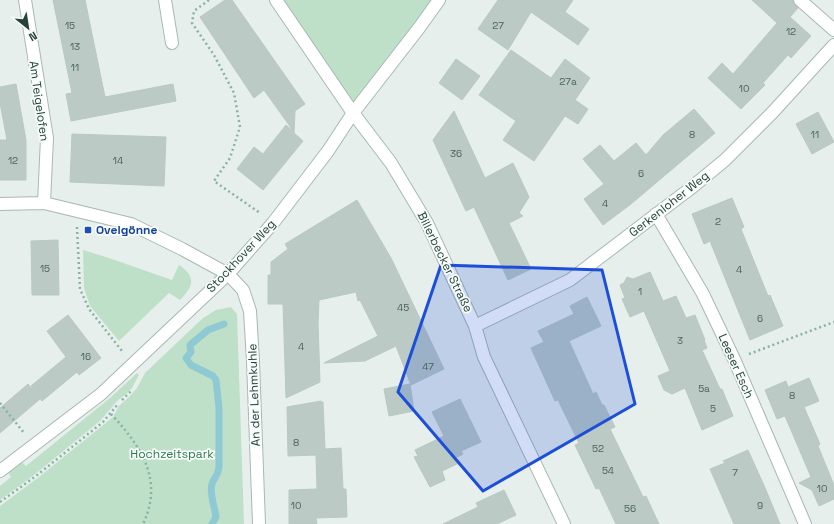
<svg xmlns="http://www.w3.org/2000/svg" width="834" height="524" font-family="'Space Grotesk',sans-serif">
<rect width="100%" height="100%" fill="#e6efeb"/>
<!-- green -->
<path fill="#bfe0c8" d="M 276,0 L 439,0 L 353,113 Z
M 83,250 L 109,258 L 172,280 L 179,265 C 197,277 193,287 180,300 L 169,293 L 119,341 L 90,306 L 84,288 Z
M 231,307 L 237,314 L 244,524 L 0,524 L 0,506 L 39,477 L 113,417 L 119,406 L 129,397 L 137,388 L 145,373 L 203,318 L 216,310 Z
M 137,373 L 139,375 L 132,388 L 126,394 L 117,401 L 100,421 L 34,475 L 0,500 L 0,486 L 11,477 L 9,474 L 10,470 L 19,463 L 23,463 L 26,466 L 110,398 Z"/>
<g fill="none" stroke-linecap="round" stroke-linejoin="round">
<!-- stream -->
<path stroke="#8ec9d4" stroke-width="7" d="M 212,524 L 216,517 C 215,507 209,494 212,484 C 214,477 218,477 219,467 L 219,408 L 216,380 L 213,376 L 191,365 L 186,358 L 191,352 L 190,345 L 208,330 L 224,324"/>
</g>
<!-- building -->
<path fill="#bbcac4" stroke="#b8c9c2" d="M 53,0 L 85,0 L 105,97 L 173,84 L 176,101 L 71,121 L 66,94 L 72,93 Z
M 225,0 L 232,0 L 305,104 L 295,111 L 294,133 L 303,141 L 263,190 L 237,169 L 254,147 L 263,154 L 286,125 L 294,132 L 264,90 L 254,98 L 200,17 Z
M 498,0 L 573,0 L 565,12 L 589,29 L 578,45 L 531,12 L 508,50 L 478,29 Z
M 752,0 L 793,0 L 793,3 L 798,8 L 790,17 L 811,36 L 791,58 L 788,55 L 763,83 L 765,85 L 741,109 L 708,78 L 722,63 L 733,74 L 777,23 Z
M 511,50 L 551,78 L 565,59 L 590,78 L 575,100 L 588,109 L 578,124 L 565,116 L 534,161 L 503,140 L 516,121 L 479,95 Z
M 456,59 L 480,76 L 462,100 L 439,83 Z
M 16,84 L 26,140 L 26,180 L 0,180 L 0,140 L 7,140 L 0,103 L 0,87 Z
M 694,109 L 715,133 L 631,204 L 603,225 L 584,199 L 604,184 L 583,159 L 600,145 L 614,161 L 636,143 L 646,155 L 663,135 Z
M 454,111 L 485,178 L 513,163 L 529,197 L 519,213 L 523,216 L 509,223 L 531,269 L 508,280 L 474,207 L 466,211 L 433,140 Z
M 818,112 L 834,142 L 812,154 L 796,124 Z
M 72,134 L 166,137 L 164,186 L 70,182 Z
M 732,198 L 744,227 L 741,229 L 768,296 L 770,295 L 783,326 L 750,340 L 710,241 L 704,244 L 692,214 Z
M 357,200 L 391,258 L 444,369 L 411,385 L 396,346 L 365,361 L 324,363 L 378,336 L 360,300 L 358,301 L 356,292 L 319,300 L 318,323 L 320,382 L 286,398 L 283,304 L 268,304 L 268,275 L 271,275 L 271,262 L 288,249 L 285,244 Z
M 58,240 L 59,295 L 32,295 L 31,241 Z
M 650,272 L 663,301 L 676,296 L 686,318 L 695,315 L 705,340 L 704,340 L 707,348 L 702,350 L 720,389 L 722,389 L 733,416 L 702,430 L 685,388 L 672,394 L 664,390 L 658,376 L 670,371 L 644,311 L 630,317 L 622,299 L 625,298 L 620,285 L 624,283 L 627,277 L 633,279 Z
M 587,297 L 601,326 L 569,341 L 593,394 L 596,392 L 602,405 L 604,405 L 615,427 L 610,429 L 643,497 L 646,496 L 659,524 L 616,524 L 599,488 L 596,489 L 575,445 L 579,443 L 558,400 L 555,401 L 531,348 L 544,342 L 538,331 L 574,314 L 570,306 Z
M 68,315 L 101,358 L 79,375 L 77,372 L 42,401 L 31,386 L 66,357 L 47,331 Z
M 809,378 L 819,401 L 804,407 L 820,444 L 818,446 L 834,485 L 834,499 L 819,506 L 812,490 L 799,483 L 811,477 L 785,416 L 777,419 L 765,390 L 786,381 L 788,387 Z
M 28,384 L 40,399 L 0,433 L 0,408 Z
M 410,384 L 414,411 L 389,416 L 384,389 Z
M 460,399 L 481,442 L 461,451 L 463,454 L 455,458 L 457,464 L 442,471 L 445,480 L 430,487 L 414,457 L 418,456 L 415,450 L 444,436 L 432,412 Z
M 321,401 L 321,402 L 323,402 L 325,449 L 341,448 L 343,489 L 346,489 L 347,517 L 316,518 L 317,524 L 289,524 L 289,490 L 317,489 L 316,455 L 288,456 L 287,407 Z
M 748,450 L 766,490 L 780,524 L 734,524 L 710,469 L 725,463 L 723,461 Z
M 504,490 L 516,515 L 497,524 L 443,524 L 478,507 L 476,503 Z"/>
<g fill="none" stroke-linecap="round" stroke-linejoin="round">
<!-- service casing -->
<g stroke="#a8b8b2" stroke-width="14">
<path id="service" d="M 165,0 L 172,43
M 800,0 L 834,30"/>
</g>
<!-- minor casing -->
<g stroke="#a8b8b2" stroke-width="14">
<path id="minor" d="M 25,0 L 47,138 L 44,203
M 276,0 L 353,113 L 391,163 L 427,223 L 475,326 L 484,357 L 564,524
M 0,204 L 44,203 L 131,224 L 182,249 L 228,274 L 243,290 L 250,311 L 253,361 L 259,524
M 656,214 L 703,294 L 734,359 L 805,524
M 475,326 L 570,280 L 691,188 L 725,160 L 772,113 L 834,45
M 0,471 L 101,394 L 228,274 L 273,223 L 328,151 L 353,113 L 419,28 L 439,0"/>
</g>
<!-- path -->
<path stroke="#86b3a5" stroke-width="2.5" stroke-dasharray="2 3" stroke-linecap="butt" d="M 209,0 L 194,11 L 192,23 L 214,55 L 234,93 L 240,127 L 230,158 L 214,181 L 260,213
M 77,227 L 80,289 L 89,309 L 122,351
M 749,354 L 834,322
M 122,400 L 132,390
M 0,403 L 24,433
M 111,414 C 141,446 164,480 143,524
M 0,502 L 36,476 L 103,422 L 118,404"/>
<!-- service -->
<use href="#service" stroke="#fff" stroke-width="12"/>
<!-- minor -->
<use href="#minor" stroke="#fff" stroke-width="12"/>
</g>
<!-- marked area -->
<path fill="#1d4ed8" fill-opacity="0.2" stroke="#1d4ed8" stroke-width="3" stroke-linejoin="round" d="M 441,265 L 602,270 L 635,404 L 483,491 L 398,392 Z"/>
<!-- markers -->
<rect fill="#1a4fb4" stroke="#f7fbf9" stroke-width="1.5" x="84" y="226" width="8" height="8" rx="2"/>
<g text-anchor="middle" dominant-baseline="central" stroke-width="3.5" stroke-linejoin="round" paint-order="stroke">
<!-- number labels -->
<g font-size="10" fill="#4a645c">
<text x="70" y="25">15</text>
<text x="498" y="25">27</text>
<text x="791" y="31">12</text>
<text x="75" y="46">13</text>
<text x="75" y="67">11</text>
<text x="568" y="81">27a</text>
<text x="744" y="88">10</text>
<text x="692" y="134">8</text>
<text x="815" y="134">11</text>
<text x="456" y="153">36</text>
<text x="13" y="160">12</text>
<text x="118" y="160">14</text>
<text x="641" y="173">6</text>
<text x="605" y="203">4</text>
<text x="718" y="221">2</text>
<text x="45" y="268">15</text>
<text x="739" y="269">4</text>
<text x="640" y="291">1</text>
<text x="403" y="307">45</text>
<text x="760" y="318">6</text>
<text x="680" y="340">3</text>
<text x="301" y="346">4</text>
<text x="86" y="356">16</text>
<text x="428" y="366">47</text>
<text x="704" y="388">5a</text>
<text x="792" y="395">8</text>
<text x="713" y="408">5</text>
<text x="296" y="442">8</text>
<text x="598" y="448">52</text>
<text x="608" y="470">54</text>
<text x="735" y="472">7</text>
<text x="822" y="488">10</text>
<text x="296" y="505">10</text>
<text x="760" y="505">9</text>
<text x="630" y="508">56</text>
</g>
<!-- street labels -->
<g font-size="12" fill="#24423a" stroke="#f7fbf9">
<text transform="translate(39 101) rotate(82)">Am Teigelofen</text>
<text transform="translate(669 204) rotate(-38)">Gerkenloher Weg</text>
<text transform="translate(241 256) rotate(-47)">Stockhover Weg</text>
<text transform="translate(445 262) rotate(64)">Billerbecker Straße</text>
<text transform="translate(736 366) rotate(66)">Leeser Esch</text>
<text transform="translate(254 395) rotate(-92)">An der Lehmkuhle</text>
</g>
<!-- transit labels -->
<g font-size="12" font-weight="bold" fill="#164399" stroke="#f7fbf9" text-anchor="start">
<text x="96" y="230">Ovelgönne</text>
</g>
<!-- park labels -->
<g font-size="12" fill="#2d7a4b" stroke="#f7fbf9">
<text x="172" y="454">Hochzeitspark</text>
</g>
</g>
<!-- north arrow -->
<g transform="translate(28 28) rotate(150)" stroke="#f7fbf9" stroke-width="3" paint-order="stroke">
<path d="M0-3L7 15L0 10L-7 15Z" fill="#24423a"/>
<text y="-6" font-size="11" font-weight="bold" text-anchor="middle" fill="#24423a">N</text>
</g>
</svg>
